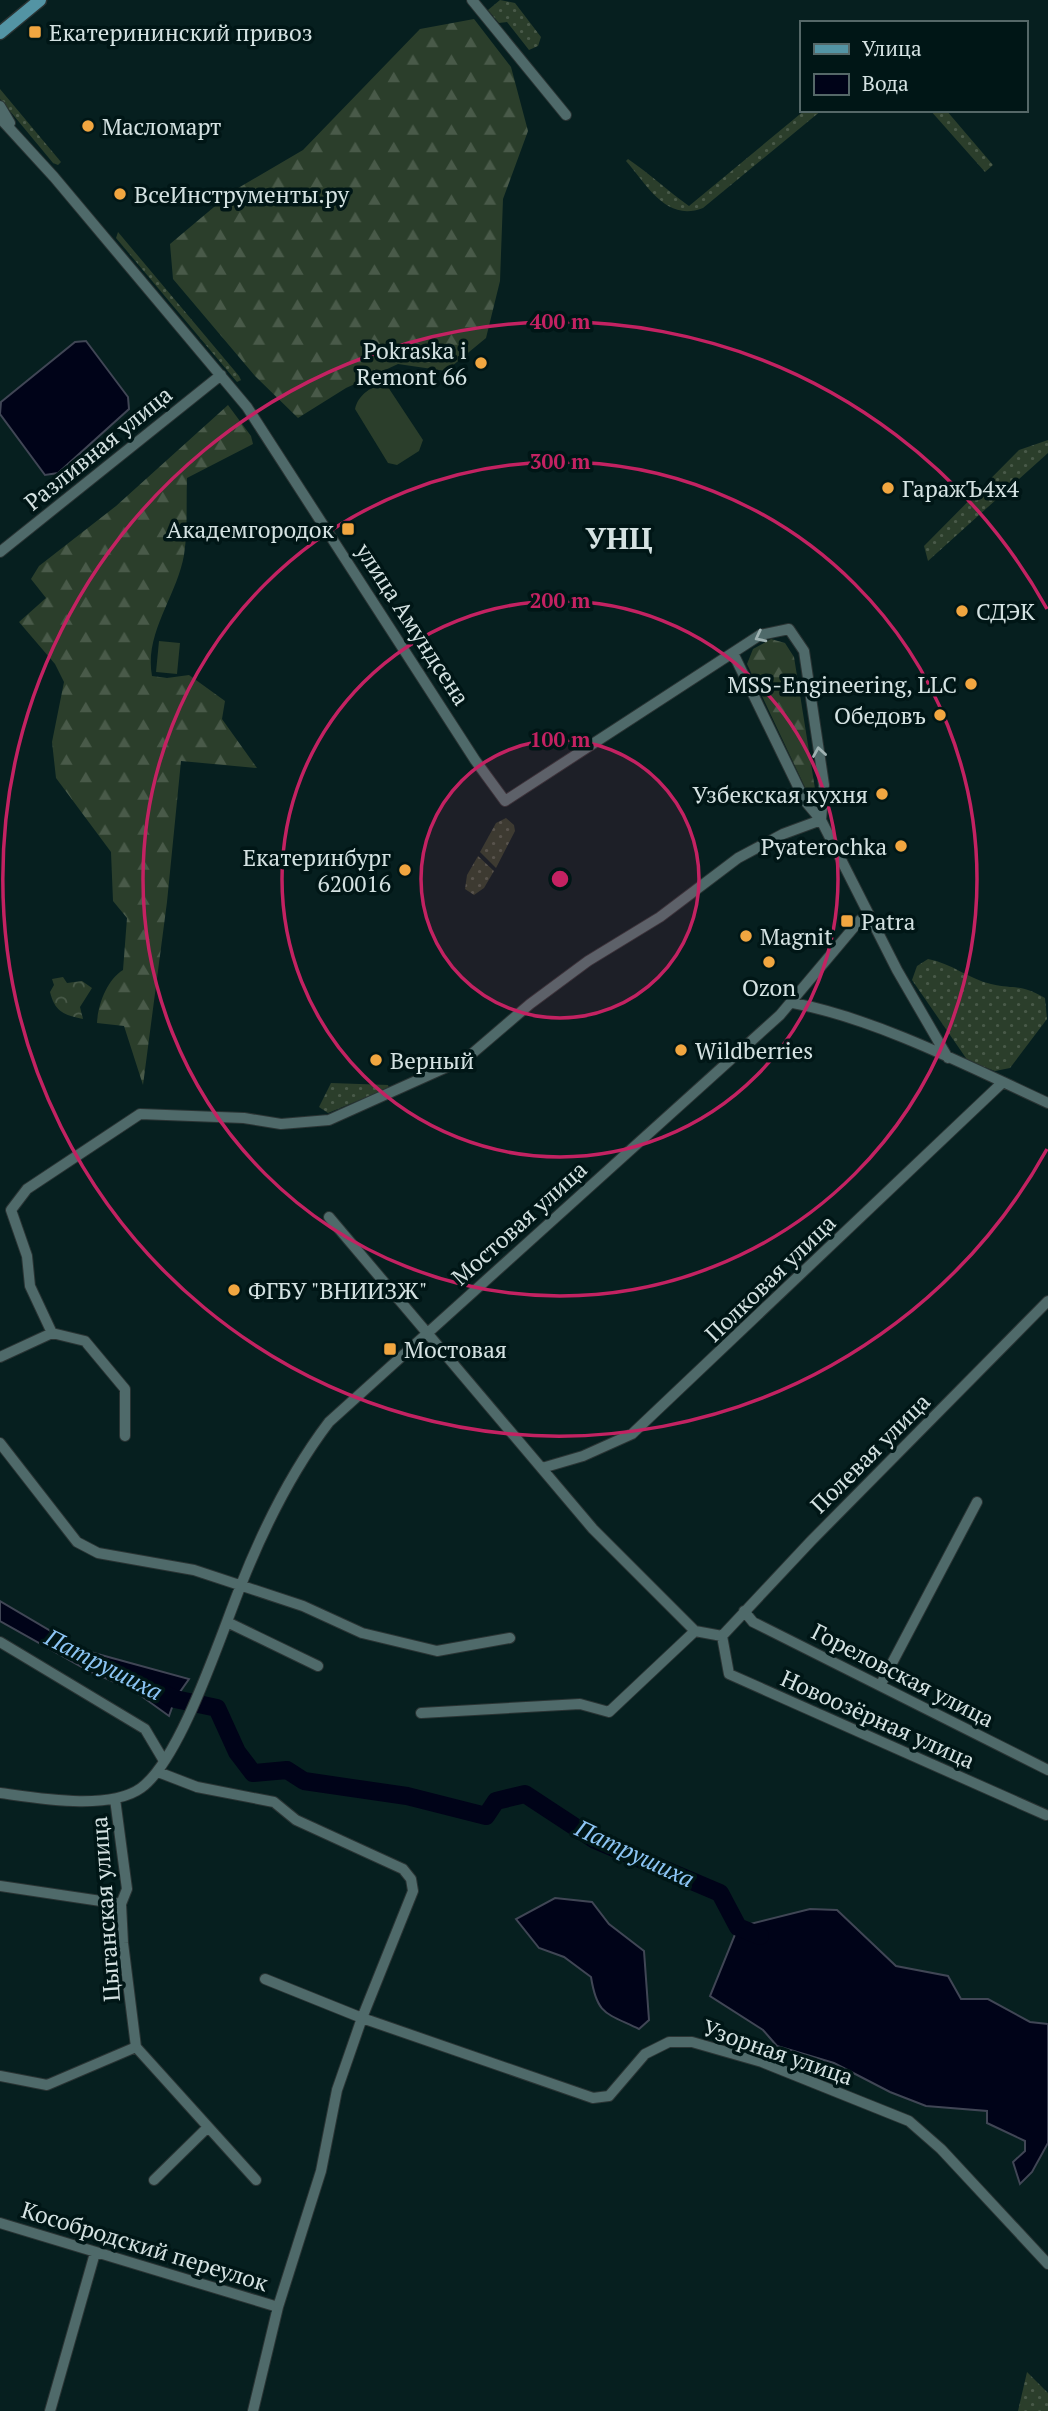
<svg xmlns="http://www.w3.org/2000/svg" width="1048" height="2411" font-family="'PT Serif',serif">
<defs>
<pattern id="grass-dots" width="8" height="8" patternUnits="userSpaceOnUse" patternTransform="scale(1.75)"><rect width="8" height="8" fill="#2b3e2b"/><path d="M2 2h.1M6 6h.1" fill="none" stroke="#495a49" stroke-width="1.8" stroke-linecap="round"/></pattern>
<pattern id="forest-firs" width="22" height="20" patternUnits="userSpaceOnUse" patternTransform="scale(1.75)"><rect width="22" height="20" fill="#2b3e2b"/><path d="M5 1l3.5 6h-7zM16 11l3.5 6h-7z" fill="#495a49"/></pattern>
<pattern id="park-crowns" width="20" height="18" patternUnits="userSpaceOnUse" patternTransform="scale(1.75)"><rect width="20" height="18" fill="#2b3e2b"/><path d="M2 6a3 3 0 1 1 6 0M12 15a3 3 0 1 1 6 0" fill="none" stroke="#495a49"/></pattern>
</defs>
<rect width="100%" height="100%" fill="#061f1f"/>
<!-- grass -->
<path fill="url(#grass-dots)" d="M 500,0 L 515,3 L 541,37 L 538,46 L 529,50 L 507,22 L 499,23 L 488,10 Z
M 0,89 L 61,162 L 58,165 L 53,163 L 0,99 Z
M 805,110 L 822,110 L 703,208 C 666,222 648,186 626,161 L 628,159 C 650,174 668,191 689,206 Z
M 930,110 L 946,110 L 993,165 L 985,172 Z
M 118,232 L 239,376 L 241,380 L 237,382 L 116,238 Z
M 1048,440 L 1048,453 L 928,561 L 924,546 L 1019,450 Z
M 506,818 L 514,825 L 515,831 L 496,868 L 480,852 L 496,823 Z
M 478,856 L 494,871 L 484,888 L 474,895 L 465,889 L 467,875 Z
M 928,959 C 951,963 969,979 991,984 C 1017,990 1019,983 1045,998 L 1047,1019 L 1010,1068 L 995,1071 L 968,1061 L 912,980 L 917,966 Z
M 331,1083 L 388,1085 L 389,1088 L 328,1113 L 319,1107 Z
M 1027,2372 L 1048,2393 L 1048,2411 L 1018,2411 Z"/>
<!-- forest -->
<path fill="url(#forest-firs)" d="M 474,19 L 511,67 L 528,131 L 503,199 L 500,281 L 486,338 L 446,371 L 398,364 L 346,388 L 298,418 L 255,376 L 173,279 L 170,244 L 233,191 L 303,150 L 420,29 Z
M 228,405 L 251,436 L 253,444 L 187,478 C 186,503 188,530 184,555 C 177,596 144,633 152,676 L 167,678 L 189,675 L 225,701 L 222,719 L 257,768 L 181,761 L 167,902 L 143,1085 L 124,1026 L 97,1023 C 98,1004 107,980 123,970 L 127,918 L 113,901 L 111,852 L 56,778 L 52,742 L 64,682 L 55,664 L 19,622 L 46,598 L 31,579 L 39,566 L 116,506 Z
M 771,639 L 785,643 L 794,657 L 816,795 L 810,798 L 747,664 L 753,649 Z"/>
<!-- park -->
<path fill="url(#park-crowns)" d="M 63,977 L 67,983 L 82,981 L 92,988 L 80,1007 L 83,1019 C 64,1015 55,1012 50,992 L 54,985 L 52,979 Z"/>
<!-- pitch -->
<path fill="#2b3e2b" d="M 386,384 L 423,440 L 419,451 L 397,465 L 388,463 L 355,409 C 358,395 372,385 386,384 Z
M 159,641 L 180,643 L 177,674 L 156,672 Z"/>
<!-- water -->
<path fill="#000318" stroke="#404655" stroke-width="2" d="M 86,341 L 128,397 L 129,409 L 58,473 L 45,475 L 0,414 L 1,402 L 75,342 Z
M 0,1601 L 83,1650 L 189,1679 L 175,1699 L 169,1716 L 133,1690 L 89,1671 L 0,1621 Z
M 555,1898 L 592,1902 L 609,1924 L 644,1951 L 649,2020 L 639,2029 C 606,2013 597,2015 591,1977 L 564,1957 L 539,1948 L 516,1919 Z
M 810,1909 L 837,1910 L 896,1966 L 948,1976 L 961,1999 L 988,1999 L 1030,2022 L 1048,2024 L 1048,2143 L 1032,2172 L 1020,2184 L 1013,2162 L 1025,2151 L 1025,2141 L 987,2123 L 987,2111 L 926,2106 L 890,2092 L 834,2063 L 777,2046 L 763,2030 L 710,1996 L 738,1927 Z"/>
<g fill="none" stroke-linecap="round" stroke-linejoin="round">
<!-- river -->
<path stroke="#000318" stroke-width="18" d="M 153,1689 L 175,1699 L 217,1708 L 237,1752 L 253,1773 L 287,1770 L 304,1781 L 407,1796 L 486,1816 L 496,1801 L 525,1794 L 595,1840 L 720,1893 L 738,1927 L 760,1936"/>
<!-- minor casing -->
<g stroke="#2a3434" stroke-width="12">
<path id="minor" d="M 472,0 L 566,115
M 0,106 L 10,123
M 0,118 L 54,177 L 247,407 L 475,760 L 505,801 L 760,635 L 789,629 L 804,651 L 824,785 L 821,820
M 0,552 L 221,375
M 733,653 L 805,801 L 821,820 L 897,970 L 948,1058
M 793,1003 C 877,1019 970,1067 1048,1103
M 329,1217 L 593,1529 L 695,1631 L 722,1636
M 52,1333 L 30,1286 L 27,1256 L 11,1210 L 27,1189 L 140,1114 L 244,1118 L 281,1124 L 329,1120 L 467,1058 L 530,1004 L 588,961 L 660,917 L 738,858 L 783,834 L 821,820
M 0,1357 L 52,1333 L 85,1341 L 125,1389 L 125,1436
M 0,1443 L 77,1542 L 98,1553 L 194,1570 L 303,1606 L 362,1633 L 437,1651 L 510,1638
M 542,1468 L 583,1456 L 632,1434 L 1003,1082
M 744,1611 L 753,1622 L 1048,1770
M 227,1622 L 318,1666
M 722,1636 L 811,1541 L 1048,1301
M 722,1636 L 729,1674 L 1046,1815
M 0,1642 L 145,1729 L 164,1761
M 881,1684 L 977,1502
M 421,1713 L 580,1704 L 609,1712 L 695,1631
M 158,1772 L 197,1787 L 274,1802 L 296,1820 L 403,1869 L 411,1879 L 413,1891 L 362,2018 L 337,2090 L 321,2171 L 278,2307 L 253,2411
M 0,1793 C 37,1798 109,1811 141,1788 C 181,1759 221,1634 241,1585 C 264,1527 291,1472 329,1422 L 780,1015 L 860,920 L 869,916
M 115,1799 L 127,1889 L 121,1904 L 123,1943 L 136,2047 L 256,2180
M 0,1886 L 121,1904
M 265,1979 L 362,2018 L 593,2098 L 609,2096 L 645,2054 L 669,2042 L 692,2042 L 762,2062 L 909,2121 L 941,2149 L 1048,2264
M 0,2076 L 47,2085 L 136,2047
M 154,2180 L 207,2128
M 0,2223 L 278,2307
M 50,2411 L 95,2253"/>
</g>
<!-- major casing -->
<g stroke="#2a3434" stroke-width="15">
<path id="major" d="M 0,33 L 40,0"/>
</g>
<!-- minor -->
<use href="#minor" stroke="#4f6a6a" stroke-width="10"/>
<!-- major -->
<use href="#major" stroke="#5394a4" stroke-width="12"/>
</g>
<!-- one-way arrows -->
<defs><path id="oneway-chevron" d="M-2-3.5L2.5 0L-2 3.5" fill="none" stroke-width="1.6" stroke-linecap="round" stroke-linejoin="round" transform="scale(1.75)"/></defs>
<g stroke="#9fb2b2">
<use href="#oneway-chevron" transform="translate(760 637) rotate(153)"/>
<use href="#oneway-chevron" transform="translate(819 752) rotate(-99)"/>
</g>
<!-- distance rings -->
<circle cx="560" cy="879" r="139" fill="#c32262" fill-opacity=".12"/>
<g fill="none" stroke="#c32262" stroke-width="3.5">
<circle cx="560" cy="879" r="139"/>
<circle cx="560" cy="879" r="278"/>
<circle cx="560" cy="879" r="417"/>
<path d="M1047 1149A557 557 0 1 1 1047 609"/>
</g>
<!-- markers -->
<g fill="#f1a640" stroke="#001616" stroke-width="2.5">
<rect x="28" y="25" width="14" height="14" rx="3.5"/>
<circle cx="88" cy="126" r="7"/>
<circle cx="120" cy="194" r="7"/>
<circle cx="481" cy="363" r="7"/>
<circle cx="888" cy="488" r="7"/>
<rect x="341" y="522" width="14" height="14" rx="3.5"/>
<circle cx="962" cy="611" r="7"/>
<circle cx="971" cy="684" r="7"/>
<circle cx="940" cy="715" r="7"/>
<circle cx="882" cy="794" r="7"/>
<circle cx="901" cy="846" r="7"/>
<circle cx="405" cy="870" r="7"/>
<rect x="840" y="914" width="14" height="14" rx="3.5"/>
<circle cx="746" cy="936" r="7"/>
<circle cx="769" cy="962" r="7"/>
<circle cx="681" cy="1050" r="7"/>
<circle cx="376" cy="1060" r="7"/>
<circle cx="234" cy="1290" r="7"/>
<rect x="383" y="1342" width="14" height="14" rx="3.5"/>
</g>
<g text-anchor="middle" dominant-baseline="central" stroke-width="7" stroke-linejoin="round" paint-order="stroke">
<!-- poi labels -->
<g font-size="23" fill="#d4e2e2" stroke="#001616" text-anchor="start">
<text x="49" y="32">Екатерининский привоз</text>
<text x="102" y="126">Масломарт</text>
<text x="134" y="194">ВсеИнструменты.ру</text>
<text x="467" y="350" text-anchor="end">Pokraska i<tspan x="467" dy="26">Remont 66</tspan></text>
<text x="902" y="488">ГаражЪ4х4</text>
<text x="334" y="529" text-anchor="end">Академгородок</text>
<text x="976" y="611">СДЭК</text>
<text x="957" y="684" text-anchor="end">MSS-Engineering, LLC</text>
<text x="926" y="715" text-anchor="end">Обедовъ</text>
<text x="868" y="794" text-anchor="end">Узбекская кухня</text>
<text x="887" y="846" text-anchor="end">Pyaterochka</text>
<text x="391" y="857" text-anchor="end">Екатеринбург<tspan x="391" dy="26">620016</tspan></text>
<text x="861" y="921">Patra</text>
<text x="760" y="936">Magnit</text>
<text x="769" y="987" text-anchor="middle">Ozon</text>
<text x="695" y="1050">Wildberries</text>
<text x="390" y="1060">Верный</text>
<text x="248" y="1290">ФГБУ "ВНИИЗЖ"</text>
<text x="404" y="1349">Мостовая</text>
</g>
<!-- street labels -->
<g font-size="23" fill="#d4e2e2" stroke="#001616">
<text transform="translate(98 448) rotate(-39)">Разливная улица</text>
<text transform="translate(413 624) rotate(57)">улица Амундсена</text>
<text transform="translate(519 1223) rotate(-42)">Мостовая улица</text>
<text transform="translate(770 1278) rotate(-44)">Полковая улица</text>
<text transform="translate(870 1453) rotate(-45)">Полевая улица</text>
<text transform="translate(903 1675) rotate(27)">Гореловская улица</text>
<text transform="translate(878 1719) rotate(24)">Новоозёрная улица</text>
<text transform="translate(105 1909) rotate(-94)">Цыганская улица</text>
<text transform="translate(778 2052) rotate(19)">Узорная улица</text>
<text transform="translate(145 2246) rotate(17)">Кособродский переулок</text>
</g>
<!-- water labels -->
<g font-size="24" font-style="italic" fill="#8cc5f5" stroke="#001616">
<text transform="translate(104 1664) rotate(27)">Патрушиха</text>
<text transform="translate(635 1853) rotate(25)">Патрушиха</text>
</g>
<!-- district labels -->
<g font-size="30" font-weight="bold" fill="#d4e2e2" stroke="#001616">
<text x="619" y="538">УНЦ</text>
</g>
</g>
<circle cx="560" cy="879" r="10" fill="#c32262" stroke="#001616" stroke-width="3.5"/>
<g font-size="21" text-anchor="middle" font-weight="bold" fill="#c32262" stroke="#001616" stroke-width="7" stroke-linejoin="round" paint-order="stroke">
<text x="560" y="329">400 m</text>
<text x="560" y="469">300 m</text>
<text x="560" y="608">200 m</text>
<text x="560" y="747">100 m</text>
</g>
<!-- legend -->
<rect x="800" y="21" width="228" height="91" fill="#001616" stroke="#556868" stroke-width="2"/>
<rect x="814" y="44" width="35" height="10" fill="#5394a4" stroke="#556868" stroke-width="2"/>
<text x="862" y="56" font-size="21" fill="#d4e2e2">Улица</text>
<rect x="814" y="74" width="35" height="21" fill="#000318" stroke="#556868" stroke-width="2"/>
<text x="862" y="91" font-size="21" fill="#d4e2e2">Вода</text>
</svg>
